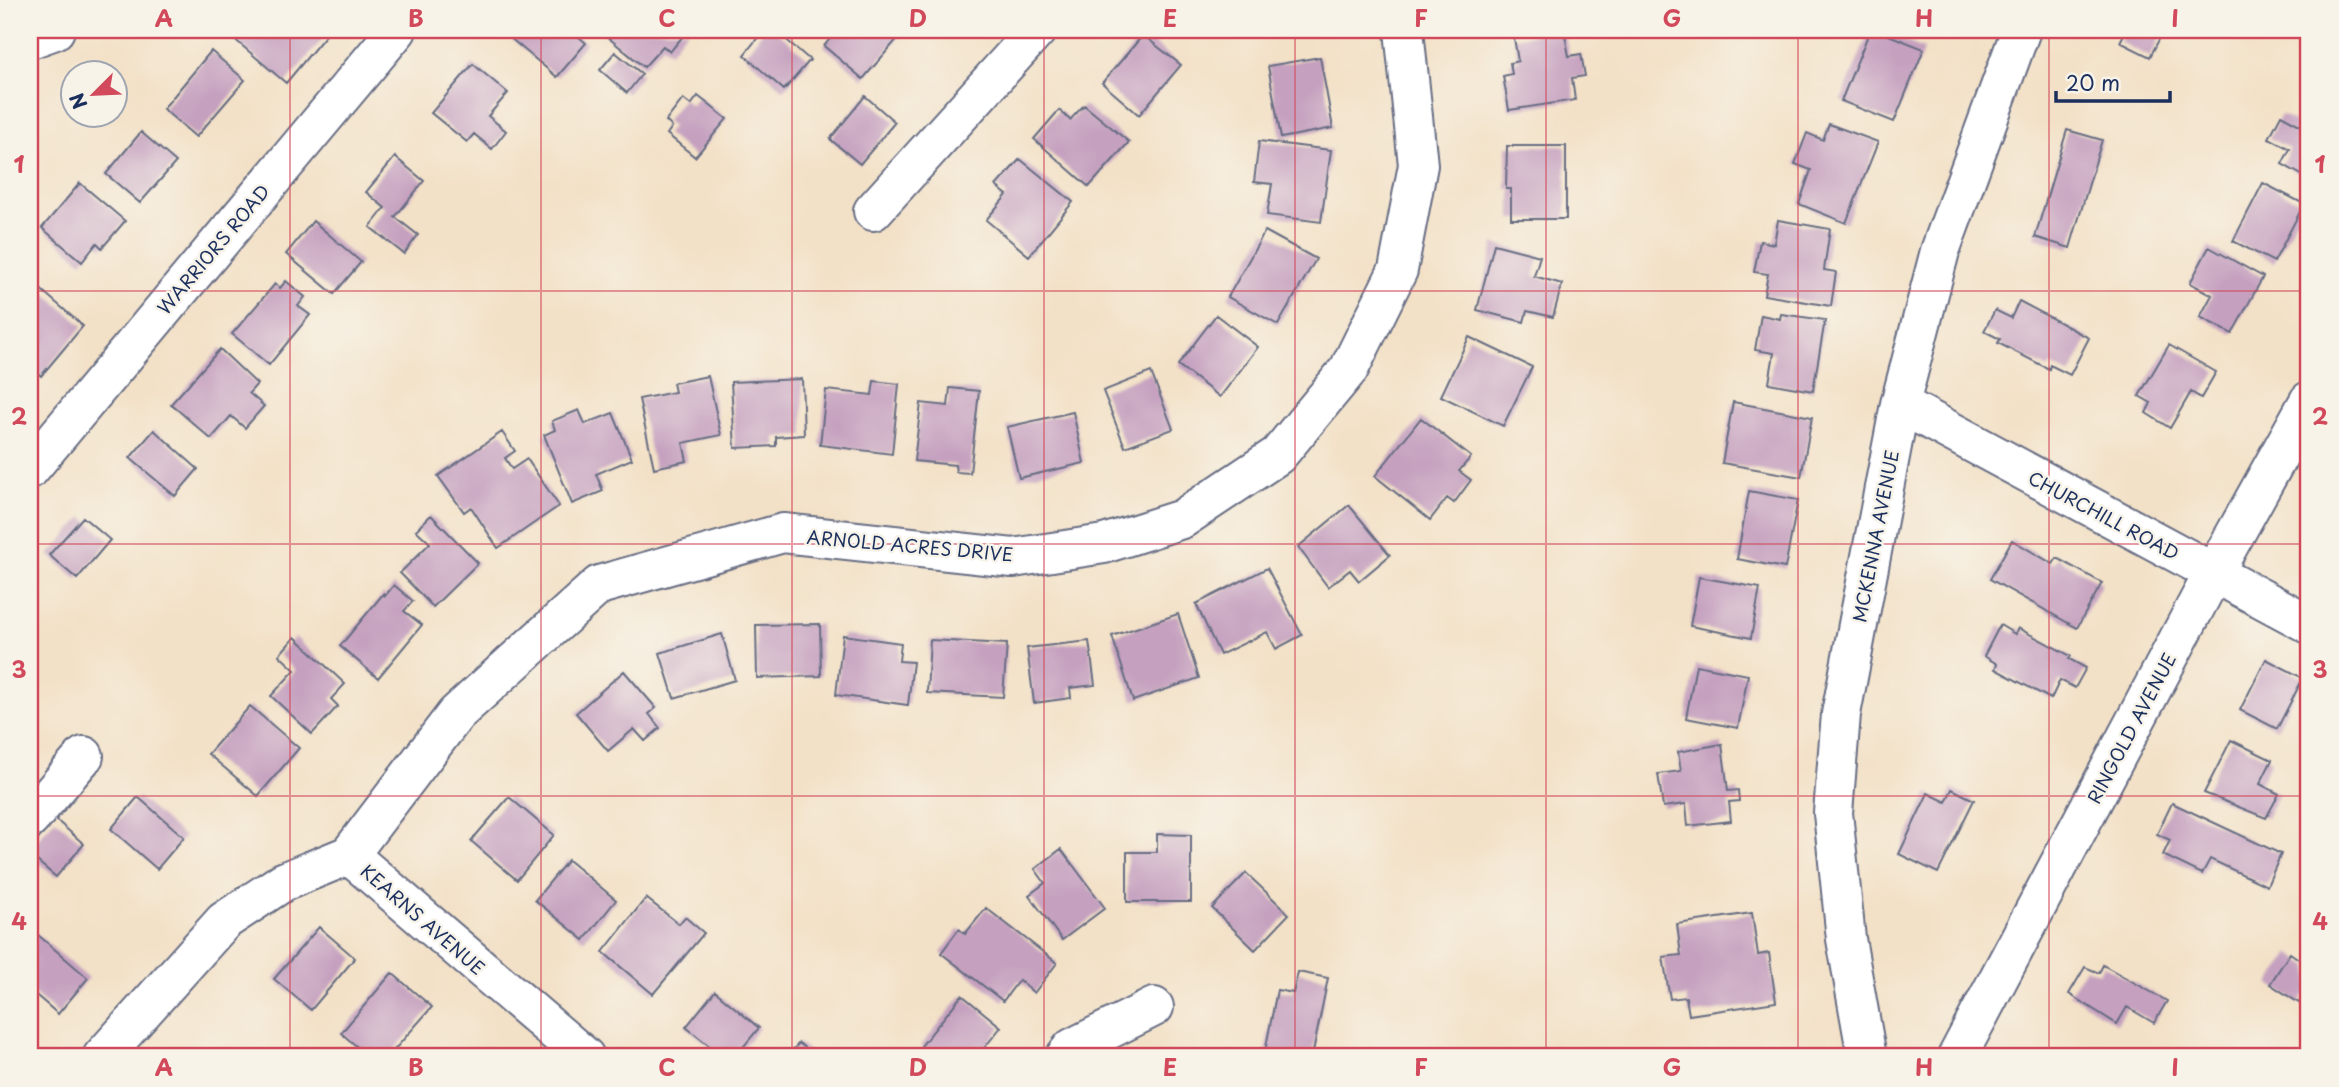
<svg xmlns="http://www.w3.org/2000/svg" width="2339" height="1087" font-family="'Playpen Sans',sans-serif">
<rect width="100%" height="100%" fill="#f7f3e8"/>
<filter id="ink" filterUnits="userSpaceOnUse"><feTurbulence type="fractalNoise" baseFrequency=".0143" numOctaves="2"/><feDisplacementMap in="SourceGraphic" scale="14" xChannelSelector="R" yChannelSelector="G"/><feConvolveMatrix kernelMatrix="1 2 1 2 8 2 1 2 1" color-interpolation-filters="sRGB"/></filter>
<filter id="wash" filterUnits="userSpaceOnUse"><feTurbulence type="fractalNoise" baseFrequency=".00686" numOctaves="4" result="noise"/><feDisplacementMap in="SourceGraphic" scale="28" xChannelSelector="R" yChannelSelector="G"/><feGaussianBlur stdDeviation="1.57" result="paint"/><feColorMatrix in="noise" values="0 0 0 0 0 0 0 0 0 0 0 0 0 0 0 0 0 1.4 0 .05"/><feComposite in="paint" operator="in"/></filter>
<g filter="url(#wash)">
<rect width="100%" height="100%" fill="#f3e1c7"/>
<g id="blocks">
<!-- building -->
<path fill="#c5a0bf" d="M 228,30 L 330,30 L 286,83 L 226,32 Z
M 505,30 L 571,30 L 586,43 L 557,77 L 503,32 Z
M 599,30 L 688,30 L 670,52 L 663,46 L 644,67 Z
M 764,30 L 775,30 L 810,60 L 784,90 L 744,55 Z
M 837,30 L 905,30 L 863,79 L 824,46 Z
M 1541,30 L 1564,30 L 1569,56 L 1581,54 L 1585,76 L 1572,78 L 1575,100 L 1509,110 L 1503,76 L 1512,74 L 1510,63 L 1518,61 L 1514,38 L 1542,33 Z
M 1870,30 L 1876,30 L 1924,49 L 1894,122 L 1841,101 Z
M 2126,30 L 2164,30 L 2150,57 L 2120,42 Z
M 1143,35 L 1181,65 L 1139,115 L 1102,83 Z
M 211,51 L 245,80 L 196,137 L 163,109 Z
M 615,52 L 642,74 L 627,93 L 600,70 Z
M 1320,57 L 1333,128 L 1281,138 L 1268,66 Z
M 473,64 L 508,93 L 488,116 L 506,131 L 492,149 L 474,134 L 467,142 L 431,113 Z
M 698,96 L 727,119 L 695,157 L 667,134 L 672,127 L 666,121 L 683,99 L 691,105 Z
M 865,96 L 895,122 L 860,164 L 830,139 Z
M 1084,105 L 1129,142 L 1089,187 L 1034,139 L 1059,110 L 1070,120 Z
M 2281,115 L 2309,130 L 2309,179 L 2282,164 L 2290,149 L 2269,138 Z
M 1829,124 L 1878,142 L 1846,223 L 1799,204 L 1811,170 L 1795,164 L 1807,133 L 1823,140 Z
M 2067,130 L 2102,140 L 2070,248 L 2035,237 Z
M 141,132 L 176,162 L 140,203 L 106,174 Z
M 1259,141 L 1331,150 L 1321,222 L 1267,215 L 1272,184 L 1254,182 Z
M 1507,146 L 1566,146 L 1566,219 L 1511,219 L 1511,189 L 1506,189 Z
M 395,157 L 424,181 L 395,217 L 418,235 L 404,254 L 370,227 L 385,208 L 366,192 Z
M 1020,159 L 1073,202 L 1029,256 L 986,220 L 1007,195 L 996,186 Z
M 80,183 L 125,221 L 102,248 L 97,243 L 82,262 L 42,228 Z
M 2263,183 L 2304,204 L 2274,262 L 2233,241 Z
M 1778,220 L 1830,229 L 1824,270 L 1836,272 L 1831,306 L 1764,295 L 1768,274 L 1754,272 L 1760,241 L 1774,244 Z
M 313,221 L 361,262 L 334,294 L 286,254 Z
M 1265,231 L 1316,259 L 1278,325 L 1228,297 Z
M 1494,244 L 1540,256 L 1534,276 L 1562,284 L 1553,317 L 1527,311 L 1524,322 L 1477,310 Z
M 2209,247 L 2263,277 L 2232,334 L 2200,317 L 2212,295 L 2190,283 Z
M 30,280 L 83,326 L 41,376 L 30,366 Z
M 286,281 L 305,297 L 298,306 L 310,315 L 269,365 L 232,334 L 275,284 L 280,288 Z
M 2019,301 L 2089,338 L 2070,375 L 2050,365 L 2049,369 L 1998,343 L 2000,339 L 1984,331 L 1995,310 L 2011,318 Z
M 1781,314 L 1825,320 L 1813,391 L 1769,383 L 1774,353 L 1755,350 L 1761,315 L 1780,319 Z
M 1216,315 L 1258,347 L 1220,397 L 1178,365 Z
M 1469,337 L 1532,367 L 1503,426 L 1441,396 Z
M 2169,345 L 2216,372 L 2201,398 L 2191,392 L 2170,428 L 2146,413 L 2151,403 L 2139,396 Z
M 220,349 L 257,384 L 249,393 L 264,406 L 245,428 L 231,416 L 211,439 L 171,404 Z
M 1151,372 L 1173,429 L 1125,447 L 1103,391 Z
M 708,376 L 721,435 L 683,443 L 687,461 L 654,468 L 639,399 L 675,392 L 673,383 Z
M 802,379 L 804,435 L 776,437 L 776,446 L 735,448 L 731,382 Z
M 874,381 L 899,384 L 892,454 L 820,445 L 826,390 L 872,395 Z
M 950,388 L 979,391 L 970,473 L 956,472 L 955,465 L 914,461 L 921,403 L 948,406 Z
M 1733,402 L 1812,417 L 1801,477 L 1722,463 Z
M 579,410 L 585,424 L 613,413 L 632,459 L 596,474 L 603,491 L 572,504 L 544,435 L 555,430 L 552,421 Z
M 1073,412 L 1084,463 L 1019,478 L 1007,427 Z
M 1421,418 L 1471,457 L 1459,471 L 1471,480 L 1454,503 L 1447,498 L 1430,520 L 1375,476 Z
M 154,430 L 198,469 L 175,496 L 130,458 Z
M 502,432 L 515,451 L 505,458 L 512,469 L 527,459 L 559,506 L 498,548 L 471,507 L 464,512 L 438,476 Z
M 1749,491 L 1798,500 L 1785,568 L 1737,559 Z
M 1349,505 L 1390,555 L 1359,581 L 1350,570 L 1328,587 L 1298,547 Z
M 431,515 L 478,563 L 433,607 L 400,573 L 430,543 L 416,530 Z
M 83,517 L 110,540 L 77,579 L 49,555 Z
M 2012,540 L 2053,564 L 2057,558 L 2102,583 L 2077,628 L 1990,579 Z
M 1267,568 L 1302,635 L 1276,649 L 1267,632 L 1220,655 L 1196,604 Z
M 1699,577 L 1760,588 L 1751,638 L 1690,626 Z
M 394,585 L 413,601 L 404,611 L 422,625 L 378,678 L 340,646 L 383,594 L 385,596 Z
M 1178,614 L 1199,678 L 1133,701 L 1112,636 Z
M 820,624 L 821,676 L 757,678 L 756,625 Z
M 2000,625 L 2015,634 L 2018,628 L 2071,656 L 2069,659 L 2086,668 L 2075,688 L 2060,680 L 2051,699 L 1995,669 L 1997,664 L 1984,656 Z
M 722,634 L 735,680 L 674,698 L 660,653 Z
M 843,635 L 901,643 L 899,661 L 913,662 L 908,705 L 836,695 Z
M 295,637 L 345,684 L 331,699 L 338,706 L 312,734 L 271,696 L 295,670 L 279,655 Z
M 930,640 L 1007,644 L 1003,697 L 927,693 Z
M 1089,641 L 1095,685 L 1070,688 L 1071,698 L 1034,703 L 1027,648 Z
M 2266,659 L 2303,678 L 2277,729 L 2240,710 Z
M 1696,665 L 1748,675 L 1738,728 L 1686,718 Z
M 624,671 L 656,708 L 649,714 L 660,728 L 645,741 L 634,729 L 608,751 L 576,713 Z
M 250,706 L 299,748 L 258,796 L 208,754 Z
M 2231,740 L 2272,760 L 2260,784 L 2279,794 L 2266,818 L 2204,793 Z
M 1722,744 L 1728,791 L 1738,790 L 1739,801 L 1729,802 L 1731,821 L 1688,826 L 1686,804 L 1663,807 L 1658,774 L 1681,771 L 1678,752 Z
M 1952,789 L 1974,800 L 1938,873 L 1899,854 L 1928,793 L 1946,802 Z
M 138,797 L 184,837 L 157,869 L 111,829 Z
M 509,797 L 554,835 L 517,880 L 471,841 Z
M 2172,803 L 2281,854 L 2267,886 L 2210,859 L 2202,874 L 2163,855 L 2170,840 L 2157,834 Z
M 55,819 L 84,844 L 56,877 L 30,855 L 30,849 Z
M 1157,834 L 1191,835 L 1191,902 L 1127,902 L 1127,852 L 1157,852 Z
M 1061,849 L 1105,908 L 1062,940 L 1029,895 L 1045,883 L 1035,869 Z
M 568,860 L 616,900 L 584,940 L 535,900 Z
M 1246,873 L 1289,914 L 1255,950 L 1212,908 Z
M 646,898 L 679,924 L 685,917 L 704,933 L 653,994 L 603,952 Z
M 986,908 L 1057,963 L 1034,993 L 1019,980 L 1003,1001 L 941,953 L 959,929 L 965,934 Z
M 1752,913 L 1758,955 L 1769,953 L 1776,1002 L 1689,1015 L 1686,997 L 1670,999 L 1663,957 L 1681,955 L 1677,924 Z
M 319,927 L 355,958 L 311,1010 L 274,979 Z
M 30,928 L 88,978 L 58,1014 L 30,990 Z
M 2290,953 L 2309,966 L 2309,988 L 2299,1003 L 2270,984 Z
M 2103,965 L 2167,1001 L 2154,1023 L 2127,1007 L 2117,1024 L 2069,994 L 2085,967 L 2099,973 Z
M 1298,972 L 1328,978 L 1312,1057 L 1264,1057 L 1277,990 L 1293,993 Z
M 392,973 L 432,1007 L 388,1057 L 369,1057 L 341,1033 Z
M 715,991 L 759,1028 L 735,1057 L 723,1057 L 686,1027 Z
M 962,995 L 1001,1027 L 977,1057 L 935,1057 L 921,1046 Z
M 799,1043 L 816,1057 L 787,1057 Z"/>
</g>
</g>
<g filter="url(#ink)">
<use href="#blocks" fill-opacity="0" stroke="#676d83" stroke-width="2"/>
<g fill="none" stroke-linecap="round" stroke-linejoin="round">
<!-- minor casing -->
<g stroke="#676d83" stroke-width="42">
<path id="minor" d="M 30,39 L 55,30
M 873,211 L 1037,30
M 1900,404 L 2309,624
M 30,469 L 397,30
M 30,819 L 84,756
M 349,855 L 456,714 L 599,585 L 783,533 L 1013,558 L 1104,544 L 1182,519 L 1278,455 L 1349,369 L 1398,270 L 1418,165 L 1404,30
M 349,855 L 585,1057
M 102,1057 L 224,921 L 283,882 L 349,855
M 1065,1057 L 1072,1048 L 1154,1007
M 1867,1057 L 1846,939 L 1833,813 L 1841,714 L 1900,404 L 1940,251 L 2021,30
M 1957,1057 L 2213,574 L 2309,401"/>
</g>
<!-- minor -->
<use href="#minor" stroke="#fff" stroke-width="38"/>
</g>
</g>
<!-- grid -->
<path fill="none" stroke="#d1495b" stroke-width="2" stroke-opacity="0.55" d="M 290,30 L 290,1057M 541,30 L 541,1057M 792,30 L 792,1057M 1044,30 L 1044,1057M 1295,30 L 1295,1057M 1546,30 L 1546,1057M 1798,30 L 1798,1057M 2049,30 L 2049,1057M 30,291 L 2309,291M 30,544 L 2309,544M 30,796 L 2309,796"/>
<g text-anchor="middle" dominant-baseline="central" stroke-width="5" stroke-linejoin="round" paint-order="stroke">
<!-- street labels -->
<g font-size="18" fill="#1b2f5e" stroke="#f7f3e8">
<text transform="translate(213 249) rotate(-50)">WARRIORS ROAD</text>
<text transform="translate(2104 515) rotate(28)">CHURCHILL ROAD</text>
<text transform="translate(1875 536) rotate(-79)">MCKENNA AVENUE</text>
<text transform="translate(910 545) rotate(5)">ARNOLD ACRES DRIVE</text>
<text transform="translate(2131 728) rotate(-62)">RINGOLD AVENUE</text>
<text transform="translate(423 919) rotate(41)">KEARNS AVENUE</text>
</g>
</g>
<!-- margin -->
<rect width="2339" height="1087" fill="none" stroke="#f7f3e8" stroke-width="77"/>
<!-- north arrow -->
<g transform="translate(94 94) rotate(246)"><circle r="33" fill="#f7f3e8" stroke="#9fa5b1" stroke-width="2"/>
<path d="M0-5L12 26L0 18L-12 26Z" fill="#d1495b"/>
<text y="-10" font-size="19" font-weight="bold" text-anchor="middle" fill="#1b2f5e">N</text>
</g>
<!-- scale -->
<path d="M2056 91v10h114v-10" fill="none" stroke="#1b2f5e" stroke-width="3.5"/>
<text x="2066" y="91" font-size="21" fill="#1b2f5e" stroke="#f7f3e8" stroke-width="5" paint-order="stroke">20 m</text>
<rect x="38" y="38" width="2262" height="1010" fill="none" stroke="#d1495b" stroke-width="2.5"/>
<g font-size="23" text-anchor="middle" font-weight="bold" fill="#d1495b">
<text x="164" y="27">A</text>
<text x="416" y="27">B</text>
<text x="667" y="27">C</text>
<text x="918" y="27">D</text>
<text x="1170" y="27">E</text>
<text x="1421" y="27">F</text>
<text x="1672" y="27">G</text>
<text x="1924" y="27">H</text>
<text x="2175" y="27">I</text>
<text x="19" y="173">1</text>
<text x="2320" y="173">1</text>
<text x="19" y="425">2</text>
<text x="2320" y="425">2</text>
<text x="19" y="678">3</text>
<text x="2320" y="678">3</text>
<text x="19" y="930">4</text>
<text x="2320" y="930">4</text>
<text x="164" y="1076">A</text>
<text x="416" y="1076">B</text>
<text x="667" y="1076">C</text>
<text x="918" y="1076">D</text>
<text x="1170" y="1076">E</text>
<text x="1421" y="1076">F</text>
<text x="1672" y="1076">G</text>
<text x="1924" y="1076">H</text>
<text x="2175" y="1076">I</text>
</g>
</svg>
